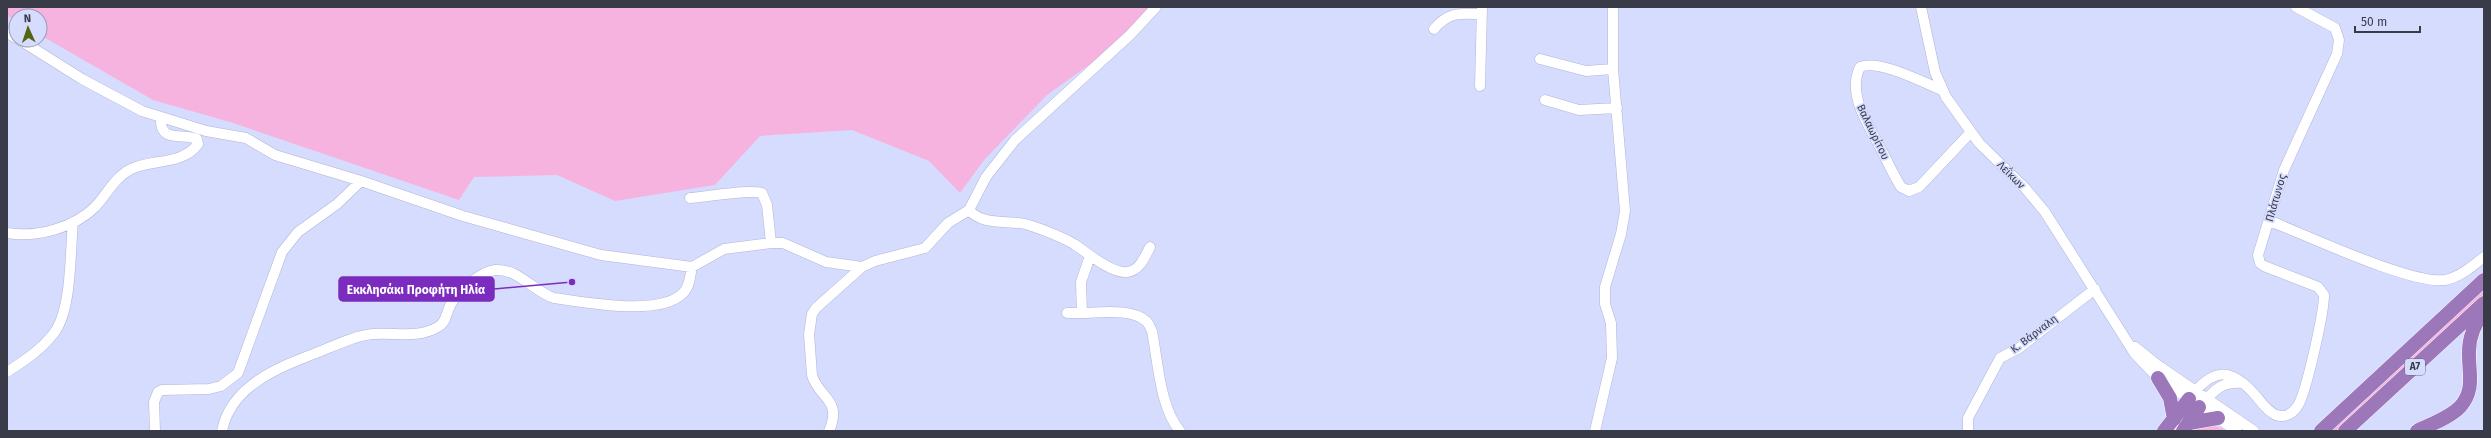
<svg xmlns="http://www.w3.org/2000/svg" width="2491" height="438" font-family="'Fira Sans',sans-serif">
<rect width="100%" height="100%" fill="#d6dcfe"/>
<!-- green -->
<path fill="#f7b3df" d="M 7,7 L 1150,7 L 1125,34 L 1093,62 L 1047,95 L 984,160 L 960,193 L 929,161 L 852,130 L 760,136 L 715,185 L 615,201 L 557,175 L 474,177 L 459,200 L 230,122 L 153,100 L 40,35 L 40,16 L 16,16 L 16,21 L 7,16 Z
M 2484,289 L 2484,295 L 2336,431 L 2330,431 Z
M 2211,424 L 2227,431 L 2190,431 L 2193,427 Z"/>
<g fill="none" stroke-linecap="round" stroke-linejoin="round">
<!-- minor casing -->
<g stroke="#b0b5d6" stroke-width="11">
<path id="minor" d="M 1921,7 L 1935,72 L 1946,97 L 1979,143 L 2025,188 L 2045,212 L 2135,354 L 2158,378 L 2237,431
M 1434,29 C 1449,11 1460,14 1482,14
M 7,33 L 16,38
M 20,40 L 82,79 L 142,111 L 206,131 L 246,138 L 275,155 L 361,181 L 463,216 L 601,255 L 692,267 L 724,249 L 771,243 L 783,243 L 826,262 L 862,267 L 875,261 L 925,248 L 948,223 L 969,210 L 986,177 L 1015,140 L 1130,35 L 1156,7
M 1540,59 L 1586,71 L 1613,69
M 1480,86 L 1482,7
M 1942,90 C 1922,82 1879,59 1860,67 C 1846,95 1870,127 1882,151 C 1888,163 1894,176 1901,187 L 1909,191 L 1919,187 L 1971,132
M 1545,100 L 1579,110 L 1617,108
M 690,198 C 707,197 749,189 762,193 L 767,205 L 771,243
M 969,210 C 984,227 1009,219 1029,225 C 1044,230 1060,236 1074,244 C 1086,252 1112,274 1127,272 C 1140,271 1145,256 1150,247
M 2270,221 C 2306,235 2412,285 2445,280 C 2460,277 2473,266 2484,257
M 7,233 C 36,238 74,228 95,207 C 107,194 115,177 131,169 C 152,159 183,165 198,144 L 197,139 C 182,133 159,143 161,118
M 1090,256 L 1081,282 L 1082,313 C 1100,313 1131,308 1146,321 C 1149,323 1150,328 1152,331 C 1158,362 1160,408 1180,431
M 1067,313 L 1082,313
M 2135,347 L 2156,364 L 2254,431
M 7,372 C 24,361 41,350 54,333 C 72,310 70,252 73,222
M 2189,399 C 2212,368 2230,366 2256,396 C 2262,403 2267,411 2276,415 C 2284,418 2292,414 2297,407 C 2306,395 2324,312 2324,295 L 2318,287 L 2264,266 L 2260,263 L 2258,255 L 2284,170 L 2337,54 L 2339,40 L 2335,28 L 2296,7
M 2202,404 C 2215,389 2223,381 2243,383
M 155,431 L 154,402 L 158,392 L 162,390 L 209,389 L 221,386 L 238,373 L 282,252 L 298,232 L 337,204 L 361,181
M 222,431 C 231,384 282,366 321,351 C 338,344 355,336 373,334 C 395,332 417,339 438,327 C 447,322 446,312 451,304 C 458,291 480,272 495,270 C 518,268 534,292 554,298 C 585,302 660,317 683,293 C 690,287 690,275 692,267
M 829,431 C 843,399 818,398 812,375 L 809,334 L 812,314 L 816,308 L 862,267
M 1595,431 L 1612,358 L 1611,323 L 1605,304 L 1605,287 L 1621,234 L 1625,211 L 1613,69 L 1613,7
M 1968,431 L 1968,418 L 2000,358 L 2019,348 L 2095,289"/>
</g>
<!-- highway casing -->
<g stroke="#fff" stroke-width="15">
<path id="highway" d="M 2158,378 L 2170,398 L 2174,419
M 2189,423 L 2218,418
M 2164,431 L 2189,399
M 2183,431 L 2199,407
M 2321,431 L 2484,280
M 2345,431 L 2484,303
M 2417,431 C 2431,424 2449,418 2460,407 C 2476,389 2468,371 2469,351 C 2469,336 2476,322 2484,311"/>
</g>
<!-- minor -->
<use href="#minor" stroke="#fff" stroke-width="10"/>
<!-- highway -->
<use href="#highway" stroke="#9c77b9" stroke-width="14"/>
</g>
<g text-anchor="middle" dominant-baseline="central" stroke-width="3.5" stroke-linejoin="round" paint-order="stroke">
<!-- shield labels -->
<rect fill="#d6dcfe" stroke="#686b7f" stroke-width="1" x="2405" y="359" width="20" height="16" rx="3"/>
<g font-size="10" font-weight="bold" fill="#393b49">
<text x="2415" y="367">Α7</text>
</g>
<!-- street labels -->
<g font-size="11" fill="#393b49" stroke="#d6dcfe">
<text transform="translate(1873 132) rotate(64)">Βαλαωρίτου</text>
<text transform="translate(2011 175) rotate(45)">Λεΐκων</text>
<text transform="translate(2276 198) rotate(-74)">Πλάτωνος</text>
<text transform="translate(2034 334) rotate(-37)">Κ. Βάρναλη</text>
</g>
</g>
<!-- callouts -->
<path fill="none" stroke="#7b2cbf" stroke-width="1.5" d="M572 282L494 289"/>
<circle fill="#7b2cbf" stroke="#d6dcfe" stroke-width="1.5" cx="572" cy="282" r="4"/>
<rect fill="#7b2cbf" stroke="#7b2cbf" stroke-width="1.5" x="339" y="277" width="155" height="24" rx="4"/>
<g font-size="12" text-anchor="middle" font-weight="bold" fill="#fff">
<text x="416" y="294">Εκκλησάκι Προφήτη Ηλία</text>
</g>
<!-- border -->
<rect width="2491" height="438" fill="none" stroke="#393b49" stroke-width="16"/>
<!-- north arrow -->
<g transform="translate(28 28) rotate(357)"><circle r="19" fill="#d6dcfe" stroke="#979cb6"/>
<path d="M0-3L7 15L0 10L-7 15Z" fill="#52650f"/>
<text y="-6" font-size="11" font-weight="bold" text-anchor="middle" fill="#393b49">N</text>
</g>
<!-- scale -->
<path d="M2355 26v6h65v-6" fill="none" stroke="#393b49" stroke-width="2"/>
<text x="2361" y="26" font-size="12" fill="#393b49" stroke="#d6dcfe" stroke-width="3" paint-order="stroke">50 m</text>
</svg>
